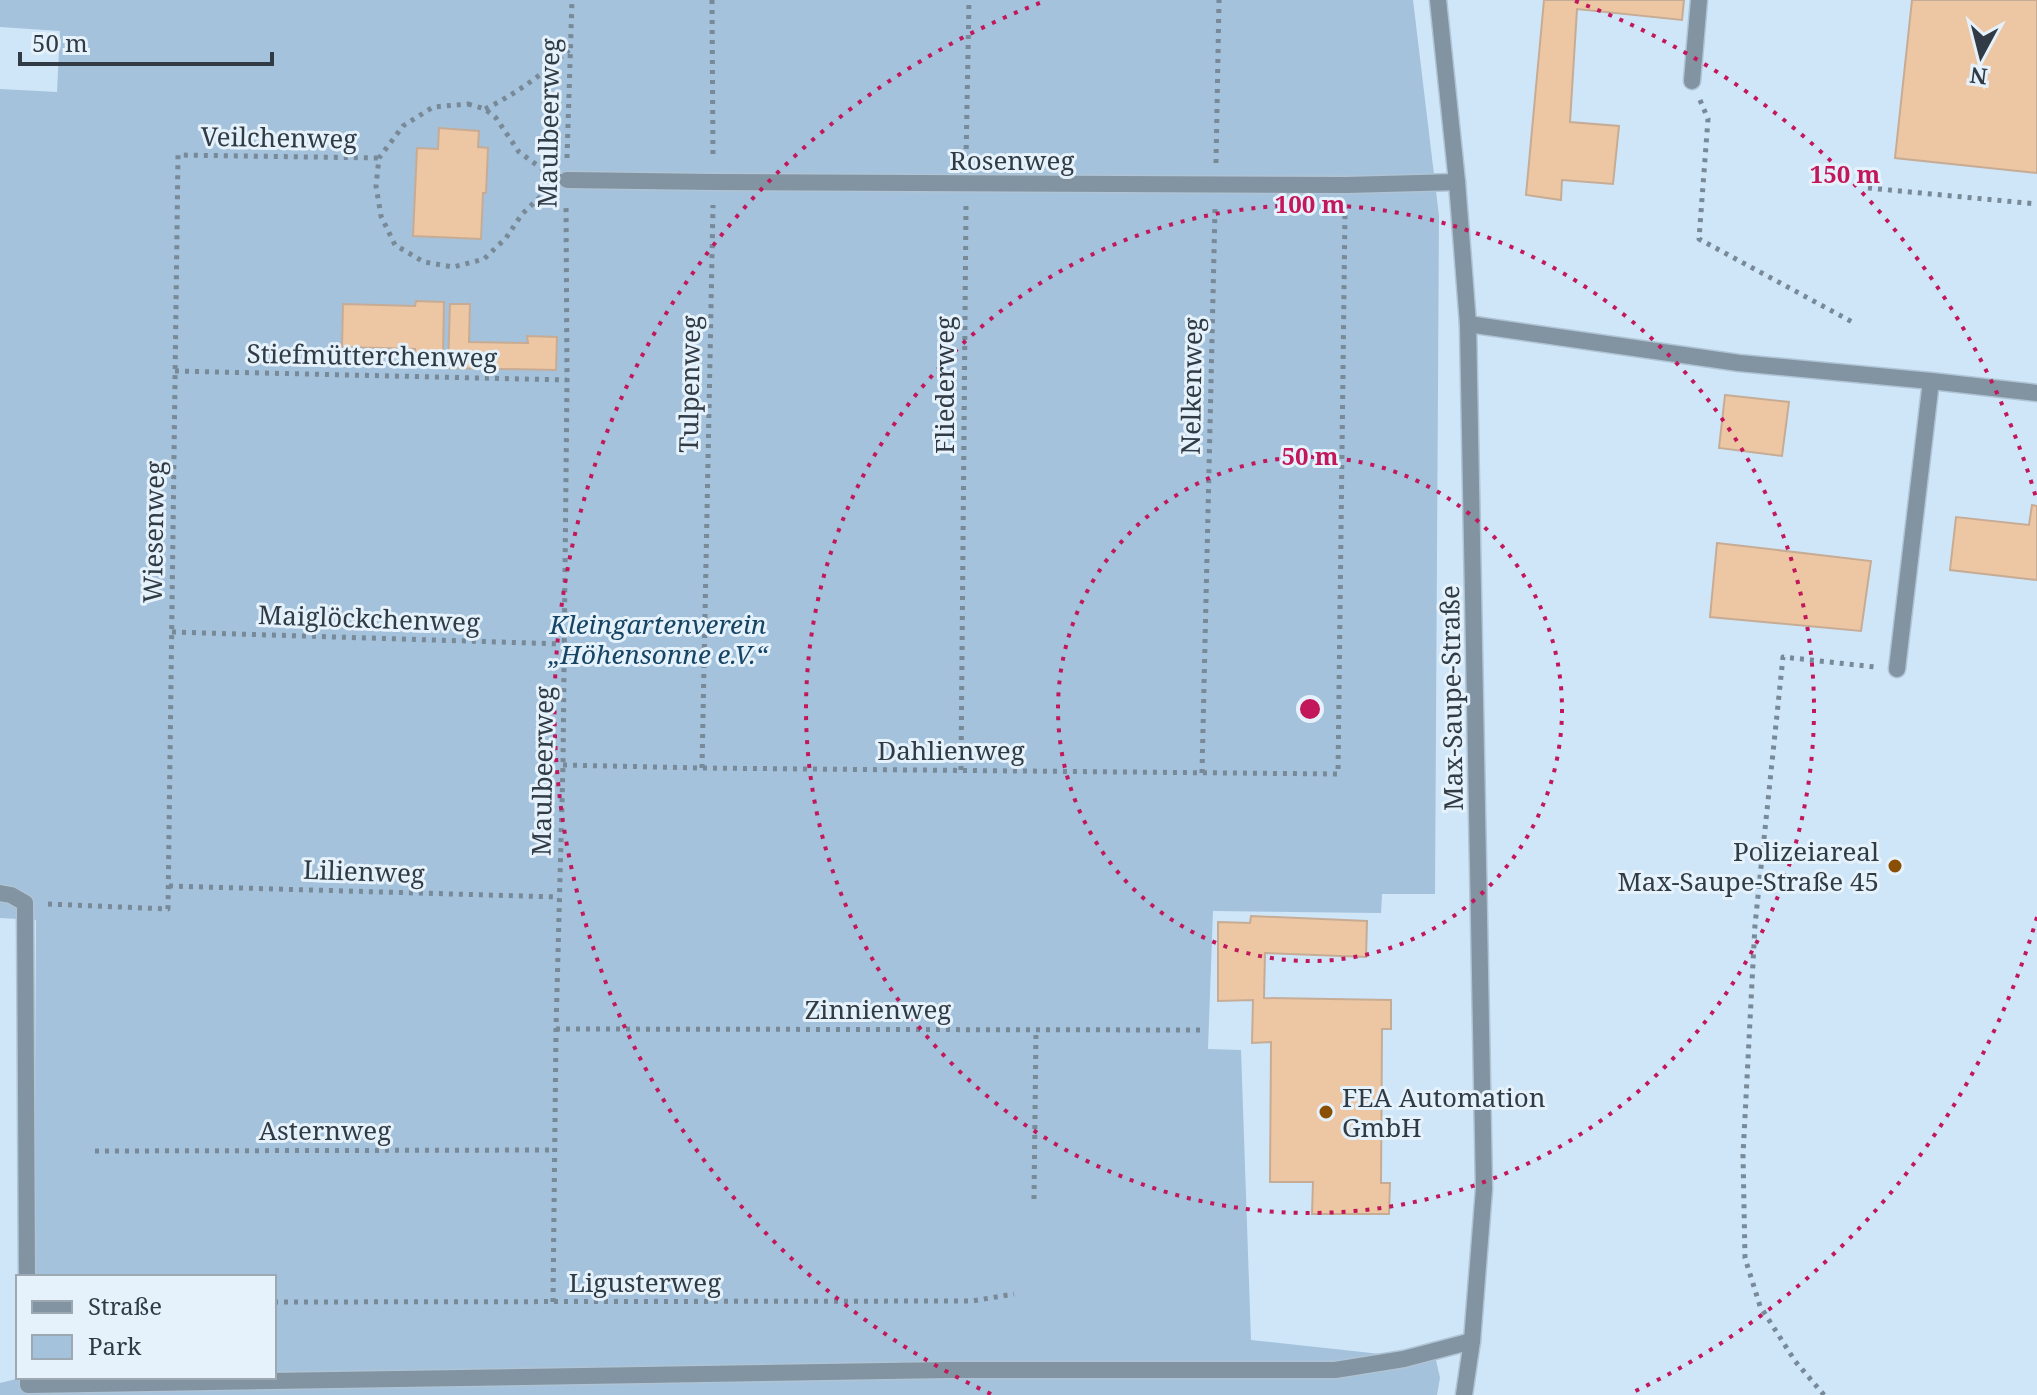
<svg xmlns="http://www.w3.org/2000/svg" width="2037" height="1395" font-family="'Noto Serif',serif">
<rect width="100%" height="100%" fill="#cfe6f9"/>
<!-- green -->
<path fill="#a4c2db" d="M 0,0 L 1413,0 L 1439,216 L 1435,894 L 1382,894 L 1381,913 L 1213,911 L 1208,1049 L 1241,1050 L 1251,1340 L 1436,1360 L 1440,1378 L 1437,1395 L 0,1395 L 0,1383 L 24,1377 L 274,1377 L 274,1277 L 34,1277 L 36,920 L 0,918 L 0,89 L 57,92 L 60,31 L 0,27 Z"/>
<!-- building -->
<path fill="#edc6a3" stroke="#c7ac95" stroke-width="2" d="M 1544,0 L 1684,0 L 1682,20 L 1577,9 L 1570,122 L 1619,126 L 1613,184 L 1562,180 L 1561,200 L 1526,195 Z
M 1912,0 L 2037,0 L 2037,173 L 1895,158 Z
M 439,128 L 479,131 L 478,147 L 488,148 L 486,193 L 483,193 L 481,239 L 413,236 L 417,148 L 438,149 Z
M 416,301 L 444,302 L 443,354 L 415,353 L 415,349 L 342,347 L 343,304 L 415,306 Z
M 450,304 L 470,304 L 469,342 L 528,343 L 527,336 L 557,337 L 556,370 L 448,368 Z
M 1725,395 L 1789,402 L 1782,456 L 1719,448 Z
M 2032,505 L 2037,506 L 2037,580 L 1950,570 L 1956,517 L 2029,525 Z
M 1717,543 L 1871,561 L 1861,631 L 1710,617 Z
M 1251,916 L 1367,921 L 1366,957 L 1265,953 L 1264,998 L 1391,1000 L 1391,1029 L 1382,1029 L 1381,1183 L 1390,1183 L 1389,1214 L 1312,1214 L 1313,1182 L 1270,1182 L 1271,1042 L 1252,1043 L 1253,1000 L 1218,1001 L 1218,922 L 1250,923 Z"/>
<g fill="none" stroke-linecap="round" stroke-linejoin="round">
<!-- service casing -->
<g stroke="#afc4d5" stroke-width="19">
<path id="service" d="M 1692,81 L 1699,0
M 567,180 L 713,182 L 1346,185 L 1457,182
M 1468,324 L 1739,363 L 1931,381 L 2037,393
M 1897,669 L 1931,381
M 0,893 L 11,895 L 25,903 L 27,1277
M 28,1377 L 28,1385 L 948,1370 L 1335,1370 L 1404,1359 L 1472,1341"/>
</g>
<!-- tertiary casing -->
<g stroke="#afc4d5" stroke-width="19">
<path id="tertiary" d="M 1438,0 L 1457,182 L 1468,324 L 1484,1189 L 1472,1341 L 1464,1395"/>
</g>
<!-- path -->
<path stroke="#788997" stroke-width="5" stroke-dasharray="4 6" stroke-linecap="butt" d="M 712,0 L 713,159
M 1700,100 L 1708,119 L 1699,239 L 1856,324
M 468,104 L 485,109 L 496,118 L 519,152 L 541,168 L 567,180 L 541,196 L 522,214 L 506,238 L 484,259 L 453,267 L 424,262 L 395,245 L 381,216 L 376,186 L 379,158 L 403,126 L 433,107 Z
M 485,109 C 516,94 543,74 569,50
M 567,158 L 572,0
M 966,159 L 969,0
M 1216,163 L 1219,0
M 1868,188 L 2037,204
M 175,371 L 567,380
M 172,632 L 564,644
M 563,765 L 702,768 L 1338,774 L 1345,210
M 702,768 L 713,205
M 961,770 L 966,205
M 1202,773 L 1215,209
M 169,886 L 559,897
M 48,904 L 168,909 L 178,155 L 379,158
M 556,1029 L 1200,1030
M 95,1151 L 555,1150
M 1034,1199 L 1036,1029
M 274,1302 L 972,1301 L 1014,1294
M 553,1302 L 556,1029 L 563,765 L 567,380 L 566,204
M 1824,1395 L 1795,1361 L 1760,1306 L 1745,1258 L 1743,1155 L 1755,925 L 1783,657 L 1875,667"/>
<!-- service -->
<use href="#service" stroke="#8293a1" stroke-width="16"/>
<!-- tertiary -->
<use href="#tertiary" stroke="#8293a1" stroke-width="16"/>
</g>
<!-- distance rings -->
<g fill="none" stroke="#c2185b" stroke-width="4" stroke-dasharray="4 8">
<circle cx="1310" cy="709" r="252"/>
<circle cx="1310" cy="709" r="504"/>
<path d="M2037 917A756 756 0 0 1 1629 1394M991 1394A756 756 0 0 1 1045 1M1575 1A756 756 0 0 1 2037 501"/>
</g>
<!-- markers -->
<g fill="#895005" stroke="#e6f2fb" stroke-width="3">
<circle cx="1895" cy="866" r="8"/>
<circle cx="1326" cy="1112" r="8"/>
</g>
<g text-anchor="middle" dominant-baseline="central" stroke-width="6" stroke-linejoin="round" paint-order="stroke">
<!-- street labels -->
<g font-size="26" fill="#303b45" stroke="#e6f2fb">
<text transform="translate(548 123) rotate(-89)">Maulbeerweg</text>
<text transform="translate(279 137) rotate(1)">Veilchenweg</text>
<text x="1012" y="160">Rosenweg</text>
<text transform="translate(372 355) rotate(1)">Stiefmütterchenweg</text>
<text transform="translate(689 384) rotate(-89)">Tulpenweg</text>
<text transform="translate(944 385) rotate(-90)">Fliederweg</text>
<text transform="translate(1191 386) rotate(-89)">Nelkenweg</text>
<text transform="translate(153 532) rotate(-89)">Wiesenweg</text>
<text transform="translate(369 618) rotate(2)">Maiglöckchenweg</text>
<text transform="translate(1451 698) rotate(-91)">Max-Saupe-Straße</text>
<text x="951" y="750">Dahlienweg</text>
<text transform="translate(542 771) rotate(-89)">Maulbeerweg</text>
<text transform="translate(364 871) rotate(2)">Lilienweg</text>
<text x="878" y="1009">Zinnienweg</text>
<text x="325" y="1130">Asternweg</text>
<text x="645" y="1282">Ligusterweg</text>
</g>
<!-- park labels -->
<g font-size="26" font-style="italic" fill="#154465" stroke="#e6f2fb">
<text x="658" y="624">Kleingartenverein<tspan x="658" dy="30">„Höhensonne e.V.“</tspan></text>
</g>
<!-- poi labels -->
<g font-size="26" fill="#303b45" stroke="#e6f2fb" text-anchor="end">
<text x="1879" y="851">Polizeiareal<tspan x="1879" dy="30">Max-Saupe-Straße 45</tspan></text>
<text x="1342" y="1097" text-anchor="start">FEA Automation<tspan x="1342" dy="30">GmbH</tspan></text>
</g>
</g>
<circle cx="1310" cy="709" r="12" fill="#c2185b" stroke="#e6f2fb" stroke-width="4"/>
<g font-size="24" text-anchor="middle" font-weight="bold" fill="#c2185b" stroke="#e6f2fb" stroke-width="6" stroke-linejoin="round" paint-order="stroke">
<text x="1845" y="183">150 m</text>
<text x="1310" y="213">100 m</text>
<text x="1310" y="465">50 m</text>
</g>
<!-- legend -->
<rect x="16" y="1275" width="260" height="104" fill="#e6f2fb" stroke="#9da9b2" stroke-width="2"/>
<rect x="32" y="1301" width="40" height="12" fill="#8293a1" stroke="#9da9b2" stroke-width="2"/>
<text x="88" y="1315" font-size="24" fill="#303b45">Straße</text>
<rect x="32" y="1335" width="40" height="24" fill="#a4c2db" stroke="#9da9b2" stroke-width="2"/>
<text x="88" y="1355" font-size="24" fill="#303b45">Park</text>
<!-- north arrow -->
<g transform="translate(1981 56) rotate(187)" stroke="#e6f2fb" stroke-width="6" paint-order="stroke">
<path d="M0-6L14 30L0 20L-14 30Z" fill="#303b45"/>
<text y="-12" font-size="22" font-weight="bold" text-anchor="middle" fill="#303b45">N</text>
</g>
<!-- scale -->
<path d="M20 52v12h252v-12" fill="none" stroke="#303b45" stroke-width="4"/>
<text x="32" y="52" font-size="24" fill="#303b45" stroke="#e6f2fb" stroke-width="6" paint-order="stroke">50 m</text>
</svg>
